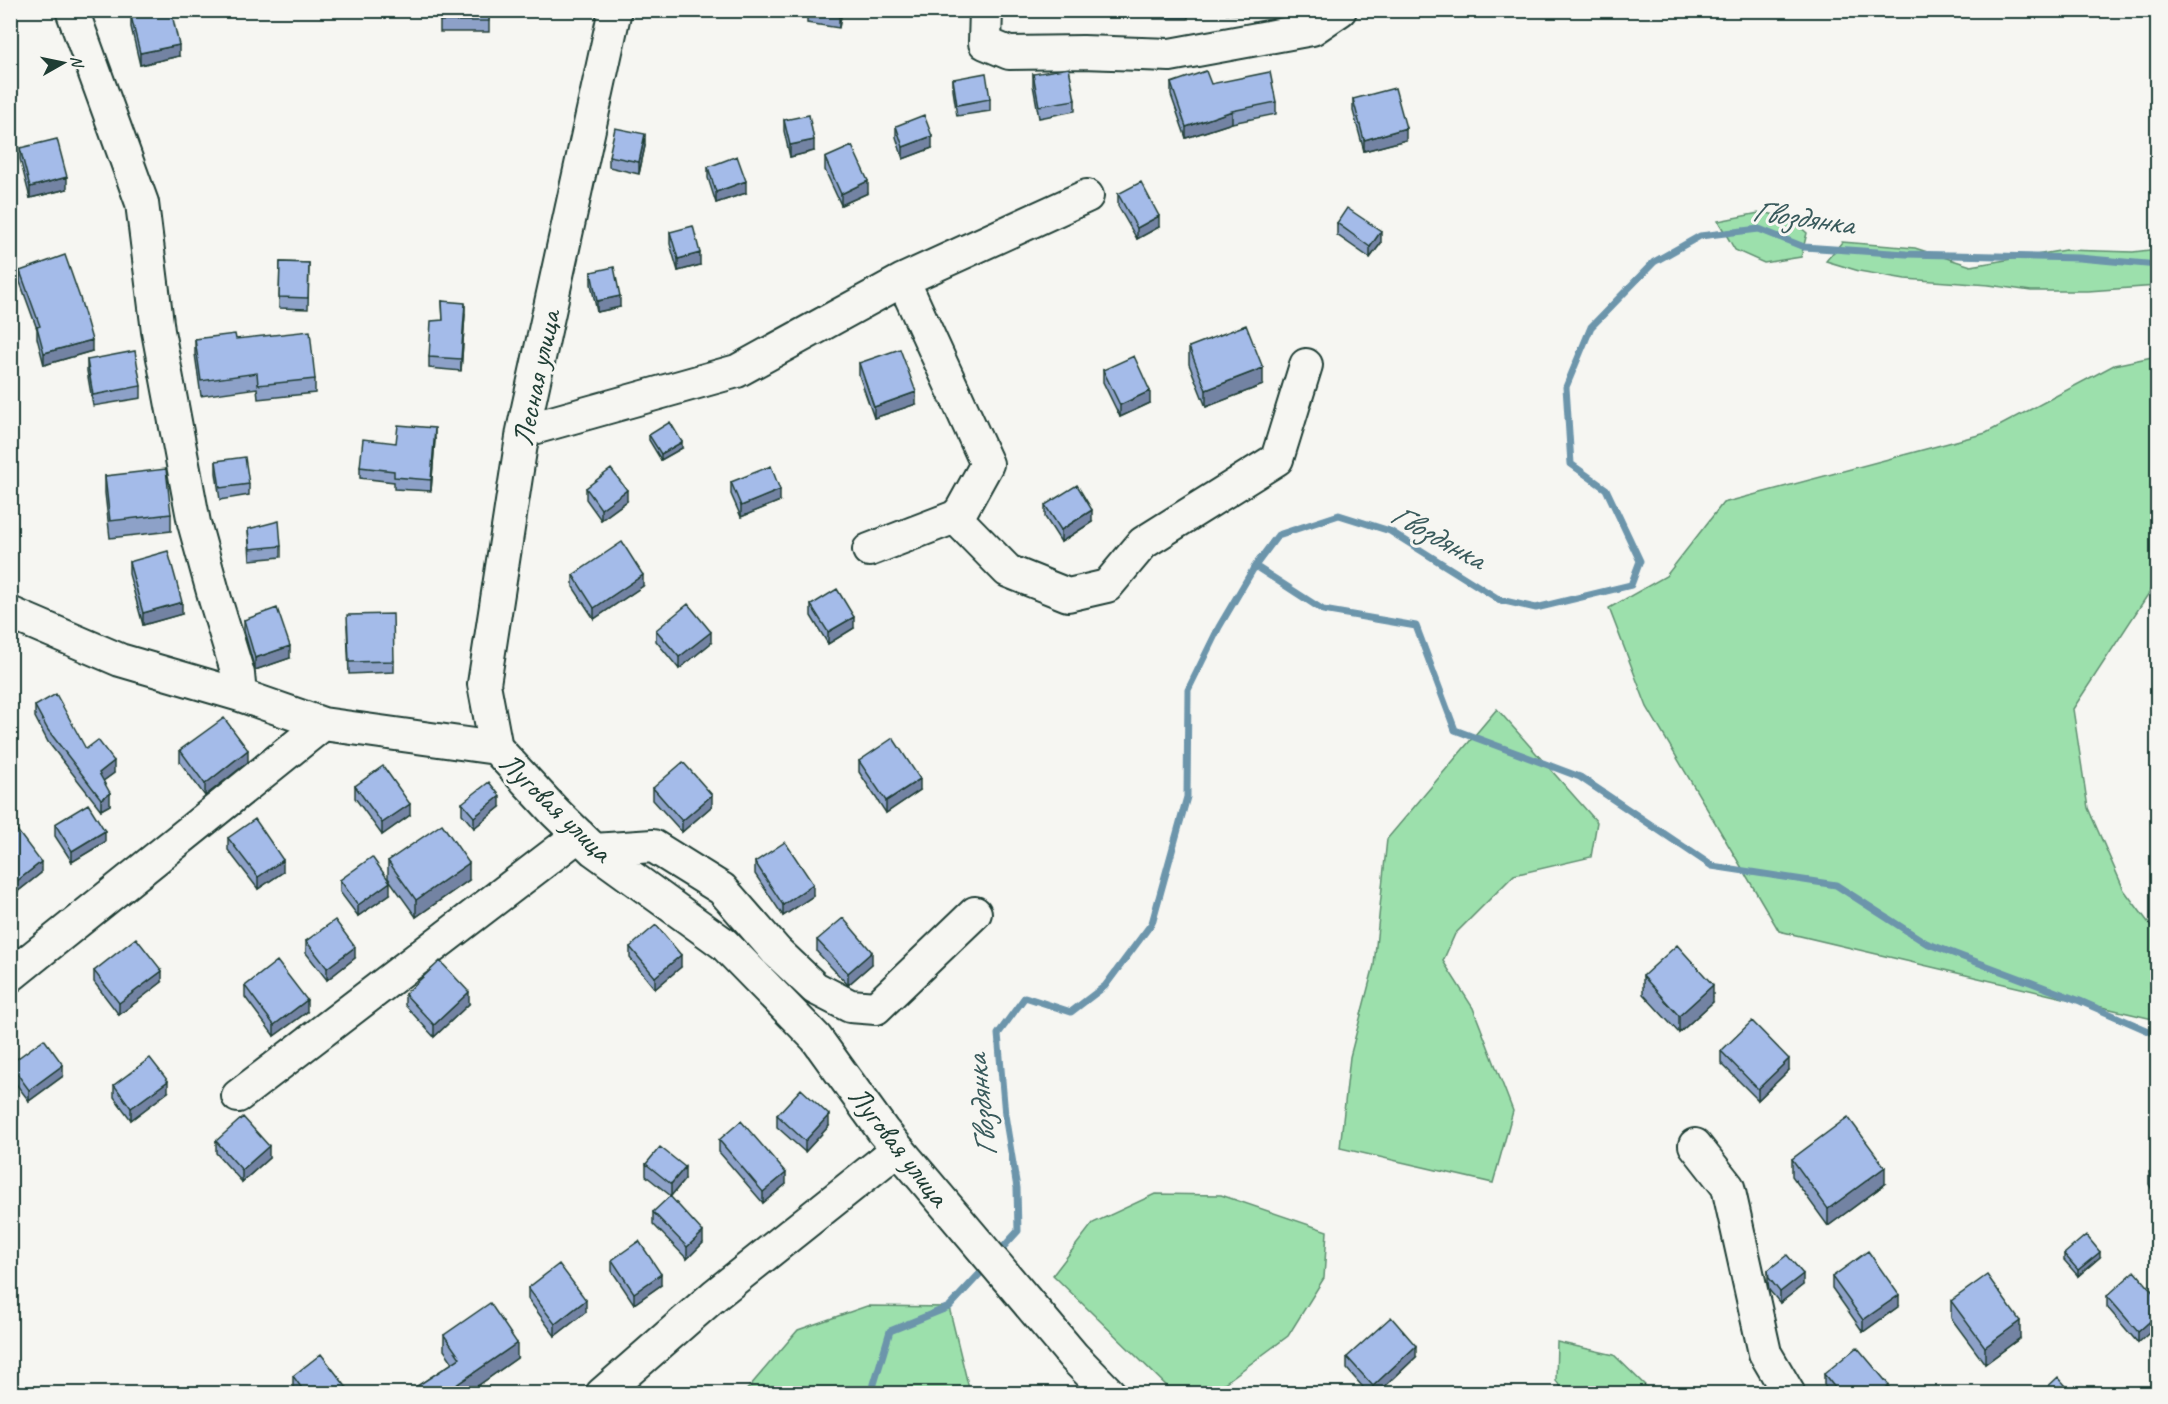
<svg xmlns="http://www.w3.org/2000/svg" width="2168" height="1404" font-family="Caveat,sans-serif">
<rect width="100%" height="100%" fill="#f6f6f2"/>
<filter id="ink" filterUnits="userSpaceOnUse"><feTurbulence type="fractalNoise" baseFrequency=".0167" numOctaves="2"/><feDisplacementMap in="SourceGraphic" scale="12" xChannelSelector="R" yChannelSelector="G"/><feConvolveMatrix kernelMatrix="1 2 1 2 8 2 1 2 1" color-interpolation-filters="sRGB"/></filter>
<g filter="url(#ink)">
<!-- green -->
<path fill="#9ce0ac" stroke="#5e8e70" stroke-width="1.5" d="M 1764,212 L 1792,220 L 1807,233 L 1801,257 L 1764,263 L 1735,250 L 1718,221 Z
M 1842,242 L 1915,248 L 1971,266 L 2065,250 L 2133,252 L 2157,249 L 2157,286 L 2088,291 L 2031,291 L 1989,285 L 1905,279 L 1859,271 L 1826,261 Z
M 2157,356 L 2157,570 L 2149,593 L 2073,709 L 2088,808 L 2124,890 L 2157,934 L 2157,1020 L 1779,931 L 1647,707 L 1609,608 L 1666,576 L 1723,503 L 1986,433 L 2114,365 Z
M 1497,709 L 1597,822 L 1591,857 L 1514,875 L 1455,934 L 1443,961 L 1473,1008 L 1513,1111 L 1493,1183 L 1340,1148 L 1350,1057 L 1374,965 L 1387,839 Z
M 1155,1194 L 1221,1195 L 1327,1231 L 1324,1278 L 1288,1336 L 1211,1393 L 1174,1393 L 1053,1275 L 1093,1223 Z
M 867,1306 L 949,1307 L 970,1393 L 744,1393 L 798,1330 Z
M 1557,1342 L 1614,1355 L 1653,1393 L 1566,1393 L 1556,1381 Z"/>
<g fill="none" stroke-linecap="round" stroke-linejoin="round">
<!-- stream -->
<path stroke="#6c95ab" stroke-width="7" d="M 1255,566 L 1323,610 L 1416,626 L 1455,730 L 1580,777 L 1712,866 L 1836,885 L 1926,943 L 2080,1001 L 2158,1035
M 997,1254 L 1018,1231 L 1017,1188 L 1005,1115 L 998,1034 L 1025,997 L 1071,1012 L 1105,986 L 1152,923 L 1187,797 L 1188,690 L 1219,627 L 1255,566 L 1278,535 L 1339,515 L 1390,531 L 1500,600 L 1536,608 L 1631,585 L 1640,561 L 1606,489 L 1571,464 L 1566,387 L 1591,327 L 1654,262 L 1700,236 L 1759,229 L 1804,247 L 1906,254 L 2079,258 L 2158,265
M 871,1394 L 890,1331 L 949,1307 L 986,1267"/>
<!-- minor casing -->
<g stroke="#1f3d34" stroke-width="36">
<path id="minor" d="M 72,10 L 142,203 L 158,331 L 194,523 L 215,599 L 238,674 L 240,695
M 986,10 L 985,43 L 1009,53 L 1083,52 L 1170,55 L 1312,29 L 1340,10
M 523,431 L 737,371 L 903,280 L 1087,196
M 955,517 L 1008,571 L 1068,595 L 1107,586 L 1143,543 L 1277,459 L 1306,365
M 869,550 L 955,517 L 961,511 L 987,464 L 903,280
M 10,613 L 120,660 L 240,695 L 323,724 L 496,748 L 554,811 L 594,850 L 724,944 L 816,1038 L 883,1131 L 1074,1357 L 1110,1394
M 496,748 L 484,684 L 523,431 L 615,10
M 594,850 L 653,846 L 722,889 L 776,951 L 815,988 L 850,1006 L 876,1008 L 975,913
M 10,976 L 323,724
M 238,1096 L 579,835
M 1695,1145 L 1728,1187 L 1765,1353 L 1789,1394
M 602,1394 L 715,1295 L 898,1149"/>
</g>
<!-- minor -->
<use href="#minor" stroke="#f6f6f2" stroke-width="32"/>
</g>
<!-- wall -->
<path fill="#8da1c8" stroke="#1f3d34" stroke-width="1.5" d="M 440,10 L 489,10 L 489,32 L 440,32 Z
M 807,10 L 842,10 L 839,28 L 807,23 Z
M 1044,10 L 1077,10 L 1077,14 L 1044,15 Z
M 1154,10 L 1188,10 L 1188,19 L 1154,19 Z
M 1226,10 L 1255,10 L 1255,16 L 1226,13 Z
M 131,16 L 179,56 L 140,65 L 131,27 Z
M 1033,74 L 1075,100 L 1075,111 L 1039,118 L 1033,85 Z
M 953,79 L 990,99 L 990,111 L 957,116 L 953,90 Z
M 1171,83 L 1211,84 L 1276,102 L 1276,114 L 1232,123 L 1186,138 L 1171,95 Z
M 1353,99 L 1406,140 L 1364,151 L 1353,111 Z
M 784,120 L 814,151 L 790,157 L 784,131 Z
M 896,126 L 932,148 L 903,159 L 896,137 Z
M 645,146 L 639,174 L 609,167 L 609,156 Z
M 20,148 L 67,189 L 30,198 L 20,159 Z
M 825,158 L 868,193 L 841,205 L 825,170 Z
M 708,167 L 746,193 L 716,203 L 708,178 Z
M 1118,194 L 1159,227 L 1137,239 L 1118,206 Z
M 1337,223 L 1381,243 L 1370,258 L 1337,235 Z
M 670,232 L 700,265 L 678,271 L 670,244 Z
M 280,262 L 309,263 L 308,309 L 279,308 Z
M 20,271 L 92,351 L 44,365 L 37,338 L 37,329 L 20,282 Z
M 591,272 L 620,307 L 597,312 L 591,284 Z
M 442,301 L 465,314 L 461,371 L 429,368 L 429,357 L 443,320 Z
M 195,339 L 236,339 L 315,379 L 315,393 L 258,399 L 257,388 L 201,396 L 195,354 Z
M 1189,347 L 1263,385 L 1206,407 L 1189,364 Z
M 87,360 L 141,386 L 141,398 L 93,406 L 87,371 Z
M 859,363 L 916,404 L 874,418 L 859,375 Z
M 1103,370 L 1150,403 L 1120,417 L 1103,382 Z
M 649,435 L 682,448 L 661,460 L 649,440 Z
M 435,439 L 431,491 L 394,489 L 394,482 L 360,478 L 360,467 L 396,443 Z
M 216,461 L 249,484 L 249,495 L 220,500 L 216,473 Z
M 105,476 L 171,514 L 171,531 L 110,538 L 105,493 Z
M 731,482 L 780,501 L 741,517 L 731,494 Z
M 586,488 L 627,501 L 601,520 L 586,499 Z
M 1045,505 L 1092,522 L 1061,542 L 1045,517 Z
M 248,529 L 281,546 L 281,557 L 250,560 Z
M 129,562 L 182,614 L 143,625 L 129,574 Z
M 573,575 L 643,586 L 594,619 L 573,587 Z
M 811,605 L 854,628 L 828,644 L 811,616 Z
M 244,620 L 290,658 L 255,670 L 244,631 Z
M 347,626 L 394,661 L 394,672 L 349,674 Z
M 656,630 L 711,643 L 679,669 L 656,641 Z
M 35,706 L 114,773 L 103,781 L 110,805 L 101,810 L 48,742 L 35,717 Z
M 180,750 L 248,762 L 205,796 L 180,762 Z
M 859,761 L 920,790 L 886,813 L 859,772 Z
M 355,786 L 410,815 L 382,835 L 355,798 Z
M 653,788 L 712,806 L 682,832 L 653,800 Z
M 462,803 L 500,807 L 474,828 L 462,814 Z
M 55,824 L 105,842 L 72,862 L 55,836 Z
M 10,827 L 41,873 L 12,896 L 10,895 Z
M 228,838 L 283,872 L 258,889 L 228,850 Z
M 388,861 L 469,880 L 416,917 L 388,878 Z
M 755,862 L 813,896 L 783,916 L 755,874 Z
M 340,880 L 390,894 L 358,916 L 340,892 Z
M 817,940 L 872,964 L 848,985 L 817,952 Z
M 306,941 L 355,958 L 327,980 L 306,953 Z
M 630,947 L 681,967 L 655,989 L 630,958 Z
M 94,971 L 162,982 L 119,1015 L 94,982 Z
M 1643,976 L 1713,1002 L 1679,1033 L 1643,994 Z
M 245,986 L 307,1012 L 274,1036 L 245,997 Z
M 405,994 L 469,1004 L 434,1037 L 405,1005 Z
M 1721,1051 L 1789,1070 L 1758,1100 L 1721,1063 Z
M 10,1064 L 63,1076 L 29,1101 L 10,1076 Z
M 114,1085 L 168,1092 L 131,1120 L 114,1097 Z
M 777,1115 L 829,1126 L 805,1152 L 777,1127 Z
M 719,1140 L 786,1184 L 763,1203 L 719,1152 Z
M 216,1141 L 269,1158 L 242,1182 L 216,1153 Z
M 1792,1159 L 1885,1184 L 1828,1226 L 1792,1176 Z
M 646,1164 L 685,1179 L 671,1196 L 646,1176 Z
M 2157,1167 L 2157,1199 L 2149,1184 L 2149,1172 Z
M 653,1212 L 703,1243 L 687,1259 L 653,1224 Z
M 2064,1254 L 2100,1257 L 2078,1276 L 2064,1260 Z
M 612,1260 L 661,1285 L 634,1304 L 612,1271 Z
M 1768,1270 L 1803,1285 L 1780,1303 L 1769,1290 L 1768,1282 Z
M 1832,1277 L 1899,1306 L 1863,1332 L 1832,1288 Z
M 528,1288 L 586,1312 L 555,1336 L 528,1299 Z
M 2107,1296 L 2157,1297 L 2138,1343 L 2107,1307 Z
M 1951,1301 L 2020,1338 L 1985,1364 L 1951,1318 Z
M 444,1335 L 517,1358 L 466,1394 L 405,1394 L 453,1363 L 444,1350 Z
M 1347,1357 L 1416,1357 L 1377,1394 L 1369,1394 L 1347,1369 Z
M 1824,1374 L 1889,1394 L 1831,1394 L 1824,1385 Z
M 293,1376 L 347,1394 L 297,1394 L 293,1388 Z"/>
<!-- shaded-wall -->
<path fill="#7383a3" stroke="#1f3d34" stroke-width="1.5" d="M 840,10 L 842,10 L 839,28 L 839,16 Z
M 179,45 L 179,56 L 140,65 L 140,53 Z
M 1232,111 L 1232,123 L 1186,138 L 1186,127 Z
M 1406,128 L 1406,140 L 1364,151 L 1364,140 Z
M 645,134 L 645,146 L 639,174 L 639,162 Z
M 932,136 L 932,148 L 903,159 L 903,147 Z
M 814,140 L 814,151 L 790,157 L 790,145 Z
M 67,177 L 67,189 L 30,198 L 30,187 Z
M 746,181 L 746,193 L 716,203 L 716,192 Z
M 868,181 L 868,193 L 841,205 L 841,194 Z
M 1159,216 L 1159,227 L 1137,239 L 1137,228 Z
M 1381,231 L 1381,243 L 1370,258 L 1370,247 Z
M 700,253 L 700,265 L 678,271 L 678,259 Z
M 620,296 L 620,307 L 597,312 L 597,301 Z
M 465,303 L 465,314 L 461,371 L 461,359 Z
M 92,340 L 92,351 L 44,365 L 44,353 Z
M 1263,368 L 1263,385 L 1206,407 L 1206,390 Z
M 1150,391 L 1150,403 L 1120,417 L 1120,405 Z
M 916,392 L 916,404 L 874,418 L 874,407 Z
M 435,428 L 435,439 L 431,491 L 431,480 Z
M 682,442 L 682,448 L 661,460 L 661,454 Z
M 627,490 L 627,501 L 601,520 L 601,509 Z
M 780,490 L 780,501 L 741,517 L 741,506 Z
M 1092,510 L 1092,522 L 1061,542 L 1061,530 Z
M 643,575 L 643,586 L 594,619 L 594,608 Z
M 182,602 L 182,614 L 143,625 L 143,613 Z
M 854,617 L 854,628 L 828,644 L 828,632 Z
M 711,632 L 711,643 L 679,669 L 679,657 Z
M 290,646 L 290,658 L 255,670 L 255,658 Z
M 248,750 L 248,762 L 205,796 L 205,784 Z
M 114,761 L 114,773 L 99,784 L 99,773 Z
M 920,779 L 920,790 L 886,813 L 886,801 Z
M 110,793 L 110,805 L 101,810 L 101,799 Z
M 712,795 L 712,806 L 682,832 L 682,821 Z
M 500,796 L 500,807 L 474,828 L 474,817 Z
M 410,804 L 410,815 L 382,835 L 382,823 Z
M 105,831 L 105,842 L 72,862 L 72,851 Z
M 283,860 L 283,872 L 258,889 L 258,877 Z
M 41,862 L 41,873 L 12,896 L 12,885 Z
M 469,863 L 469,880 L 416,917 L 416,900 Z
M 390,882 L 390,894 L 358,916 L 358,905 Z
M 813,884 L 813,896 L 783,916 L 783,905 Z
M 355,947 L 355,958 L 327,980 L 327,968 Z
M 872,952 L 872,964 L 848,985 L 848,973 Z
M 681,955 L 681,967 L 655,989 L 655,977 Z
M 162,971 L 162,982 L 119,1015 L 119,1003 Z
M 1713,985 L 1713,1002 L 1679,1033 L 1679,1016 Z
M 469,992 L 469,1004 L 434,1037 L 434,1025 Z
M 307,1000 L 307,1012 L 274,1036 L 274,1025 Z
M 1789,1059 L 1789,1070 L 1758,1100 L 1758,1089 Z
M 63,1065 L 63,1076 L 29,1101 L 29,1090 Z
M 168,1081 L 168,1092 L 131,1120 L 131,1108 Z
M 829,1115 L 829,1126 L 805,1152 L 805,1141 Z
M 269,1146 L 269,1158 L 242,1182 L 242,1170 Z
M 685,1167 L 685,1179 L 671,1196 L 671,1184 Z
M 1885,1167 L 1885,1184 L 1828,1226 L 1828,1209 Z
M 786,1173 L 786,1184 L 763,1203 L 763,1192 Z
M 703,1232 L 703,1243 L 687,1259 L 687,1247 Z
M 2100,1252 L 2100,1257 L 2078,1276 L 2078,1270 Z
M 661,1274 L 661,1285 L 634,1304 L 634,1293 Z
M 1803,1274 L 1803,1285 L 1780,1303 L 1780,1292 Z
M 1899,1295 L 1899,1306 L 1863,1332 L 1863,1320 Z
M 586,1300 L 586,1312 L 555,1336 L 555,1324 Z
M 2157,1315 L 2157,1326 L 2138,1343 L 2138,1332 Z
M 2020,1321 L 2020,1338 L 1985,1364 L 1985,1347 Z
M 517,1343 L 517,1358 L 466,1394 L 446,1394 L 446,1392 Z
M 1416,1346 L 1416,1357 L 1377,1394 L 1373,1394 L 1373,1386 Z
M 1889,1385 L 1889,1394 L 1879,1394 Z
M 347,1388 L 347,1394 L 340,1394 Z"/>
<!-- building -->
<path fill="#a4bbe9" stroke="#1f3d34" stroke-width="1.5" d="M 156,10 L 171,10 L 179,45 L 140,53 L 131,16 Z
M 440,10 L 489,10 L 489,21 L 440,21 Z
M 807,10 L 840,10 L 839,16 L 807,11 Z
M 1069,68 L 1075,100 L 1039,106 L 1033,74 Z
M 1206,71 L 1211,84 L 1270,72 L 1276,102 L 1232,111 L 1186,127 L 1171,83 Z
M 986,73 L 990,99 L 957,105 L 953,79 Z
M 1395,88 L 1406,128 L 1364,140 L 1353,99 Z
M 809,115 L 814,140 L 790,145 L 784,120 Z
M 924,115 L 932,136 L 903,147 L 896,126 Z
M 615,128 L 645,134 L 639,162 L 609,156 Z
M 57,139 L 67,177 L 30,187 L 20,148 Z
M 852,146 L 868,181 L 841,194 L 825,158 Z
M 737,156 L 746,181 L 716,192 L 708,167 Z
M 1141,182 L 1159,216 L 1137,228 L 1118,194 Z
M 1347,208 L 1381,231 L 1370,247 L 1337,223 Z
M 693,226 L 700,253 L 678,259 L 670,232 Z
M 65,255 L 80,298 L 92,340 L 44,353 L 37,327 L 40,326 L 20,271 Z
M 280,262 L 309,263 L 308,298 L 279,297 Z
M 614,267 L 620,296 L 597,301 L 591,272 Z
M 442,301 L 465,303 L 461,359 L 429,357 L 431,321 L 443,320 Z
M 1246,325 L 1263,368 L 1206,390 L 1189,347 Z
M 310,331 L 315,379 L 258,385 L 257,373 L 201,381 L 195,339 L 235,334 L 236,339 Z
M 900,349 L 916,392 L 874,407 L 859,363 Z
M 135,351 L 141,386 L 93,395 L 87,360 Z
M 1134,356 L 1150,391 L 1120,405 L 1103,370 Z
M 670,422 L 682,442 L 661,454 L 649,435 Z
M 398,425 L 435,428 L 431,480 L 394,477 L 394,471 L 360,467 L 363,439 L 396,443 Z
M 245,457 L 249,484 L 220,488 L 216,461 Z
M 771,466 L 780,490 L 741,506 L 731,482 Z
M 166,469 L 171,514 L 110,521 L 105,476 Z
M 611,469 L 627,490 L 601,509 L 586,488 Z
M 1077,485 L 1092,510 L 1061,530 L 1045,505 Z
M 279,521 L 281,546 L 250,549 L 248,529 Z
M 622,542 L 643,575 L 594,608 L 573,575 Z
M 168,551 L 182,602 L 143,613 L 129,562 Z
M 837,589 L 854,617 L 828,632 L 811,605 Z
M 688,604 L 711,632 L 679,657 L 656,630 Z
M 277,608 L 290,646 L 255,658 L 244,620 Z
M 393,614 L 394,661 L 349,662 L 347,615 Z
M 56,694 L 86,749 L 98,740 L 114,761 L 99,773 L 110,793 L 101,799 L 48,730 L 35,706 Z
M 224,718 L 248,750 L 205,784 L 180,750 Z
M 893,738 L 920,779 L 886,801 L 859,761 Z
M 683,762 L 712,795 L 682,821 L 653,788 Z
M 383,766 L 410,804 L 382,823 L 355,786 Z
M 489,782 L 500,796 L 474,817 L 462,803 Z
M 88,804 L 105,831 L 72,851 L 55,824 Z
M 255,819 L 283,860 L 258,877 L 228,838 Z
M 442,824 L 469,863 L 416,900 L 388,861 Z
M 13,825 L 41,862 L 12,885 L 10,883 L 10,827 Z
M 785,842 L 813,884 L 783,905 L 755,862 Z
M 372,857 L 390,882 L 358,905 L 340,880 Z
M 843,918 L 872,952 L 848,973 L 817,940 Z
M 335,920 L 355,947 L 327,968 L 306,941 Z
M 656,925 L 681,955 L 655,977 L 630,947 Z
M 136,938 L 162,971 L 119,1003 L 94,971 Z
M 1677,945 L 1713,985 L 1679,1016 L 1643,976 Z
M 277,961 L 307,1000 L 274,1025 L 245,986 Z
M 440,961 L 469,992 L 434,1025 L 405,994 Z
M 1752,1021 L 1789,1059 L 1758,1089 L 1721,1051 Z
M 44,1039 L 63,1065 L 29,1090 L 10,1064 Z
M 150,1058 L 168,1081 L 131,1108 L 114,1085 Z
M 801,1089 L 829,1115 L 805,1141 L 777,1115 Z
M 243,1117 L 269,1146 L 242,1170 L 216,1141 Z
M 1848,1117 L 1885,1167 L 1828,1209 L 1792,1159 Z
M 741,1121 L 786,1173 L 763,1192 L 719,1140 Z
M 660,1147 L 685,1167 L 671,1184 L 646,1164 Z
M 2157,1167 L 2157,1188 L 2149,1172 Z
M 670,1196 L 703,1232 L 687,1247 L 653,1212 Z
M 2086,1235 L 2100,1252 L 2078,1270 L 2064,1254 Z
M 639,1241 L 661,1274 L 634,1293 L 612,1260 Z
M 1868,1251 L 1899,1295 L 1863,1320 L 1832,1277 Z
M 1787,1255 L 1803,1274 L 1780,1292 L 1769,1278 L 1768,1270 Z
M 559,1264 L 586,1300 L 555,1324 L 528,1288 Z
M 2135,1271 L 2157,1297 L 2157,1315 L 2138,1332 L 2107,1296 Z
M 1987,1275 L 2020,1321 L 1985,1347 L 1951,1301 Z
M 490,1303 L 517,1343 L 446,1392 L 447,1394 L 405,1394 L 460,1358 L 444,1335 Z
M 1391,1317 L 1416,1346 L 1373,1386 L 1347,1357 Z
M 1857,1347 L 1889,1385 L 1879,1394 L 1840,1394 L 1824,1374 Z
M 321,1354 L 347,1388 L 340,1394 L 306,1394 L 293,1376 Z
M 2058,1377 L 2073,1394 L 2040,1394 Z
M 1296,1390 L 1300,1394 L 1293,1394 Z"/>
</g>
<g text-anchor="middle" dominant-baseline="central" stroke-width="6" stroke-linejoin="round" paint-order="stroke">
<!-- street labels -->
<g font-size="30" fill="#1f3d34" stroke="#f6f6f2">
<text transform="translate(536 378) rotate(-78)">Лесная улица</text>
<text transform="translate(556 807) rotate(44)">Луговая улица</text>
<text transform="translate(899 1146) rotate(52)">Луговая улица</text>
</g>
<!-- water labels -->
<g font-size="32" font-style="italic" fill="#395a5c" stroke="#f6f6f2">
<text transform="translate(1803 217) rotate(8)">Гвоздянка</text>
<text transform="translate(1438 536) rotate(29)">Гвоздянка</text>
<text transform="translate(981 1106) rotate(-96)">Гвоздянка</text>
</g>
</g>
<!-- margin -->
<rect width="2168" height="1404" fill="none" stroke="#f6f6f2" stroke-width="36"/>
<rect x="18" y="18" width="2132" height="1368" fill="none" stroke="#1f3d34" stroke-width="2" filter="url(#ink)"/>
<!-- north arrow -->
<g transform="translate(63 63) rotate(81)" stroke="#f6f6f2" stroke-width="4.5" paint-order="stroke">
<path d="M0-4.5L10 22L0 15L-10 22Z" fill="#1f3d34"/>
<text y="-9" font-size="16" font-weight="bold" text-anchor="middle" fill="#1f3d34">N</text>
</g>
</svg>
